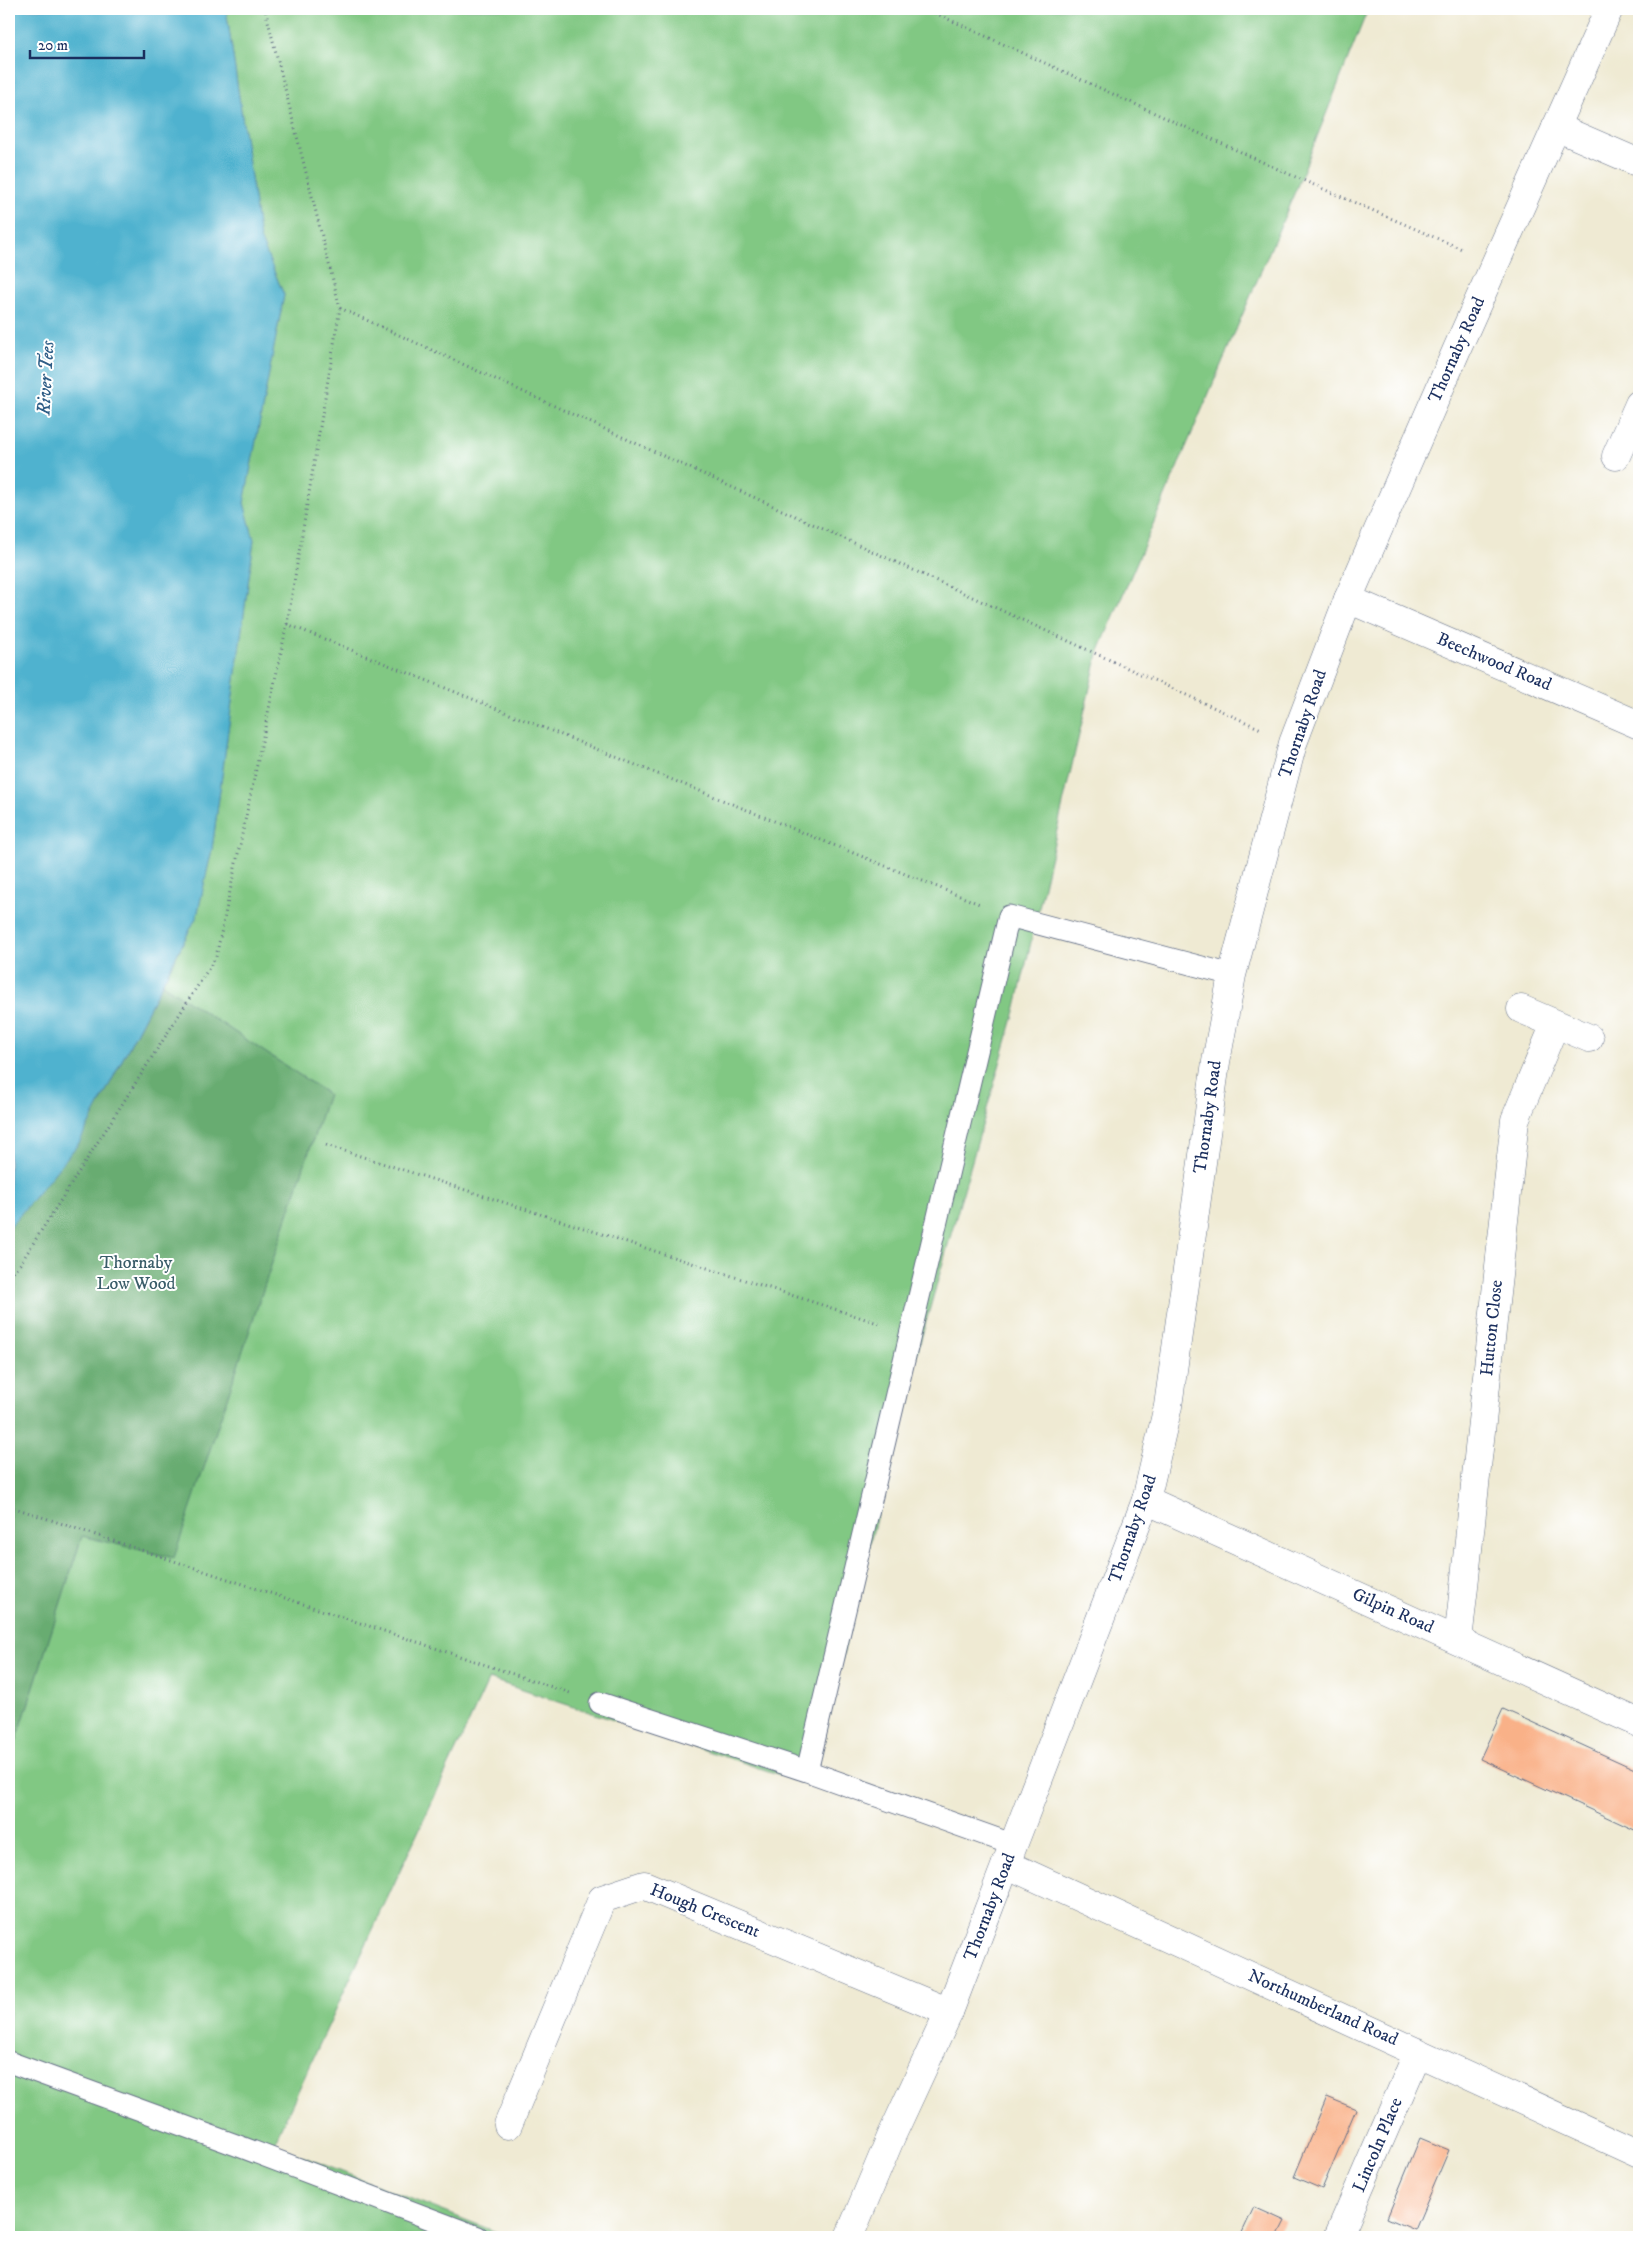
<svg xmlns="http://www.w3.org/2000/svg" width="1648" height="2246" font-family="'IM FELL DW Pica',serif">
<rect width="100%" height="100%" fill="#fff"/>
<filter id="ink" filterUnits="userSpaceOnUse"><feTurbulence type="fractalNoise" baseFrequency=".02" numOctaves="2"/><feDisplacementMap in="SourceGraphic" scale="10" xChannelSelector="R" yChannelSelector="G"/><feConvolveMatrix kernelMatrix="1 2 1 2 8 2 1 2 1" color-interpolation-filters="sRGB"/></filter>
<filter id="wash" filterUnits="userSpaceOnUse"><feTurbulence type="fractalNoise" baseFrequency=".0096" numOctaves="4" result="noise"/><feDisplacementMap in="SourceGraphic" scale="20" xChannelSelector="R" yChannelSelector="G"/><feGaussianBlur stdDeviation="1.12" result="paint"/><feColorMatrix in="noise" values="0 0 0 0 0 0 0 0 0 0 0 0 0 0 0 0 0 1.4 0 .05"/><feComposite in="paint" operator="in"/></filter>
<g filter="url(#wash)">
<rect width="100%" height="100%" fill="#efead3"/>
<!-- green -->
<path fill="#81c883" stroke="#4e7c70" d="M 226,9 L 1368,9 L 1297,187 L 1098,653 L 1015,1011 L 913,1367 L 811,1785 L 489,1679 L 273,2145 L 509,2237 L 9,2237 L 9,1764 L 82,1536 L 174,1557 L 328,1094 L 162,984 L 197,916 L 212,849 L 254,540 L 244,503 L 284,295 L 260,238 Z"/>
<!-- forest -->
<path fill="#68ac71" stroke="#426e68" d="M 162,984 L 328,1094 L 174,1558 L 82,1536 L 9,1764 L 9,1228 L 79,1143 Z"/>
<!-- water -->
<path fill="#50b2cf" stroke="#367096" d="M 9,9 L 226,9 L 260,238 L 284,295 L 244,503 L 254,540 L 212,849 L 197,916 L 79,1143 L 9,1228 Z"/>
<g id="blocks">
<!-- building -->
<path fill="#f9b188" d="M 1503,1709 L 1639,1771 L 1639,1832 L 1480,1759 Z
M 1327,2097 L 1356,2109 L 1322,2189 L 1294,2177 Z
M 1420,2138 L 1449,2150 L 1415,2230 L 1387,2218 Z
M 1254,2207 L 1285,2221 L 1277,2237 L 1240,2237 Z"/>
</g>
</g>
<g filter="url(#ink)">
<use href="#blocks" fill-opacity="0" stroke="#657087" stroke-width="1"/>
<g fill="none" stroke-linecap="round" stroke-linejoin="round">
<!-- lane casing -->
<g stroke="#657087" stroke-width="23">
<path id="lane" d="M 600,1703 L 807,1771 L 1014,1845
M 807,1771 L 1009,916 L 1232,975
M 9,2062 L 236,2145 L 478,2237"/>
</g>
<!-- street casing -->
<g stroke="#657087" stroke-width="29">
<path id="street" d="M 1556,127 L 1639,163
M 1616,456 L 1639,404
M 1348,599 L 1639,725
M 1521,1009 L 1589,1038
M 1146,1500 L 1639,1723
M 1458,1641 L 1515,1120 L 1555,1024
M 1006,1864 L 1639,2154
M 508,2125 L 602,1899 L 644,1885 L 949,2012
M 1338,2237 L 1418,2052"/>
</g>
<!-- secondary casing -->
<g stroke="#657087" stroke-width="29">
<path id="secondary" d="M 849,2237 L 891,2137 L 949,2012 L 1146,1500 L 1168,1406 L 1216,1062 L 1232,975 L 1293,743 L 1348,599 L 1457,349 L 1609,9"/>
</g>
<!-- path -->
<path stroke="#657087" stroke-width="3" stroke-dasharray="1 4" stroke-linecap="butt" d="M 926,9 L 1291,175 L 1464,250
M 340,308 L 1263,730
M 287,624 L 982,905
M 326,1145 L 881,1324
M 9,1275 L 20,1264 L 216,957 L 287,624 L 340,308 L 265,9
M 9,1506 L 573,1694"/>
<!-- lane -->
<use href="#lane" stroke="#fff" stroke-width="21"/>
<!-- street -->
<use href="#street" stroke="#fff" stroke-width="28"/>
<!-- secondary -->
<use href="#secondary" stroke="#fff" stroke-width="28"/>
</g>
</g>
<g text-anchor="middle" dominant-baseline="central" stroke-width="4" stroke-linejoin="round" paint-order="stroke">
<!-- street labels -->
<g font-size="18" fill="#1b2f5e" stroke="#fff">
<text transform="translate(1457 350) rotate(-66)">Thornaby Road</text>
<text transform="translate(1494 662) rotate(23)">Beechwood Road</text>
<text transform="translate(1303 724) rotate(-71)">Thornaby Road</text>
<text transform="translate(1208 1117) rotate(-82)">Thornaby Road</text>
<text transform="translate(1492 1328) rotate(-84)">Hutton Close</text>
<text transform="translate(1133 1529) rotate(-71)">Thornaby Road</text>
<text transform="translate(1393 1611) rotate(24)">Gilpin Road</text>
<text transform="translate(990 1907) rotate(-69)">Thornaby Road</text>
<text transform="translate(705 1911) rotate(22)">Hough Crescent</text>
<text transform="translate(1323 2008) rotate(24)">Northumberland Road</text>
<text transform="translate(1378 2145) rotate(-67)">Lincoln Place</text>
</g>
<!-- park labels -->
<g font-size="18" fill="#3a5d69" stroke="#fff">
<text x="136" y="1263">Thornaby<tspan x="136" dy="21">Low Wood</tspan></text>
</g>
<!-- water labels -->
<g font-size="19" font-style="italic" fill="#2e5d86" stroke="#fff">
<text transform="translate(46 378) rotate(-87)">River Tees</text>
</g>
</g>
<!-- margin -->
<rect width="1648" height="2246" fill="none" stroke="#fff" stroke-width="30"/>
<!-- scale -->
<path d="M30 50v8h114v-8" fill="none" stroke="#1b2f5e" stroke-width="2.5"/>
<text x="38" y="50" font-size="15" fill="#1b2f5e" stroke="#ffffff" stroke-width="4" paint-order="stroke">20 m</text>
</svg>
